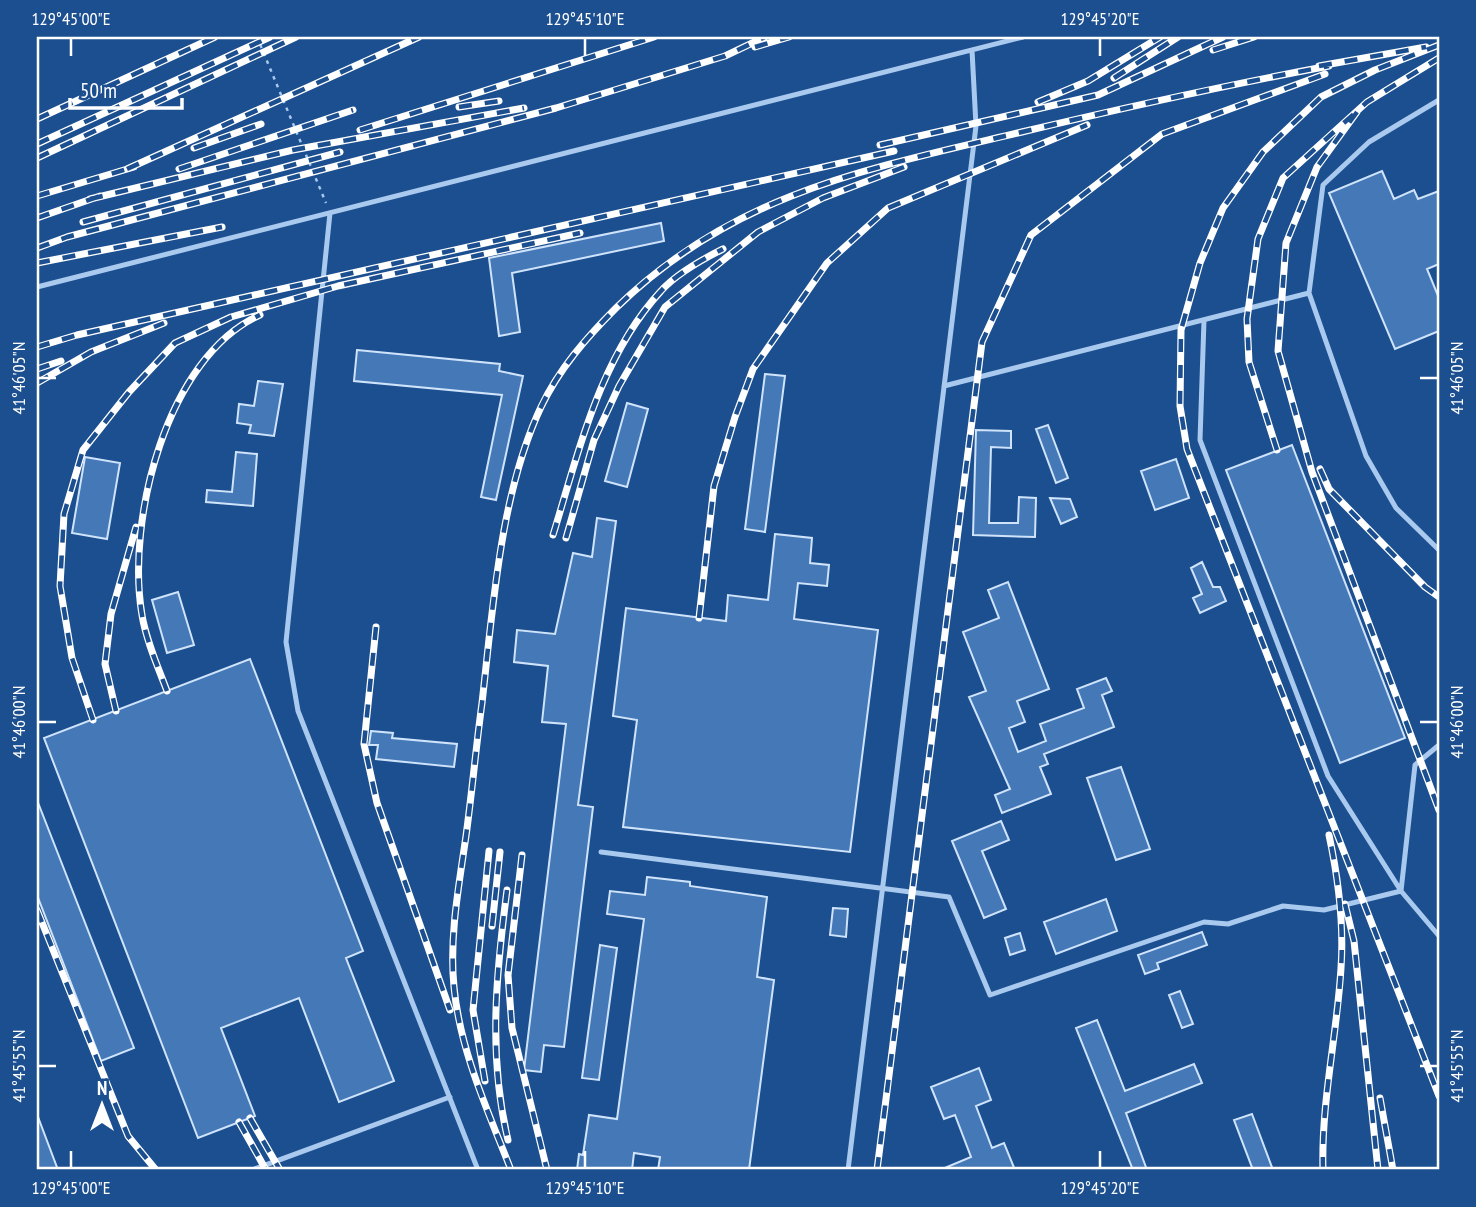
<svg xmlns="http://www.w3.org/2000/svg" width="1476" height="1207" font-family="'PT Sans Narrow',sans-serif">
<rect width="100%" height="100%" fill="#1b4f8f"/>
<!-- building -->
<path fill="#4478b7" stroke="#cfe3fa" stroke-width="2" d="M 1382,171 L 1394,199 L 1414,190 L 1418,199 L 1439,191 L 1439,264 L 1427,269 L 1439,298 L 1439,331 L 1395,349 L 1329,193 Z
M 661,223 L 664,241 L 512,273 L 520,332 L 499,336 L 489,258 Z
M 357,350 L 500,364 L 499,371 L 523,376 L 496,500 L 481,497 L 502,395 L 354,381 Z
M 765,374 L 785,376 L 765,532 L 745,529 Z
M 258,381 L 283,384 L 274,436 L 249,433 L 251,425 L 237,423 L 239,404 L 254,406 Z
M 627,403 L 648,409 L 627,487 L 605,481 Z
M 1048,425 L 1068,478 L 1056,483 L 1036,429 Z
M 976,430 L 1011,431 L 1011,448 L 991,447 L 989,523 L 1018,523 L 1019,497 L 1036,498 L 1035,537 L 973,535 Z
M 1292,445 L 1405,738 L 1340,763 L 1226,470 Z
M 236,452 L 257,454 L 253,506 L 206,502 L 207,490 L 232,492 Z
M 85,457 L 120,463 L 107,539 L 72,533 Z
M 1176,459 L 1189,498 L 1155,510 L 1141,471 Z
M 1050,498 L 1070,499 L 1077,517 L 1061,524 Z
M 597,518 L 616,521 L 578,805 L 593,807 L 564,1047 L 544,1045 L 541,1072 L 524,1070 L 566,724 L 542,722 L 548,666 L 514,662 L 517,630 L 555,634 L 573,553 L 592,557 Z
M 775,534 L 812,538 L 810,563 L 829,565 L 827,586 L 798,583 L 794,619 L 878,630 L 850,852 L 623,827 L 637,720 L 613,716 L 626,608 L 726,621 L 728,595 L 768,600 Z
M 1202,562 L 1213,587 L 1220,587 L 1226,601 L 1200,613 L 1193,598 L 1202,594 L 1191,568 Z
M 1008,582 L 1049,689 L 1017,701 L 1025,722 L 1009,728 L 1018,752 L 1046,741 L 1040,724 L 1084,708 L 1077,689 L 1106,678 L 1112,691 L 1102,695 L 1114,727 L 1044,754 L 1048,764 L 1040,767 L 1051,794 L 1002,813 L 995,795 L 1010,789 L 969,697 L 986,691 L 963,632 L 999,618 L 988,590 Z
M 178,592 L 194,645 L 167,653 L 152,600 Z
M 250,659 L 363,951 L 346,958 L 394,1081 L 339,1102 L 299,998 L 221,1028 L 255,1116 L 198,1138 L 44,738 Z
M 371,731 L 393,733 L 392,738 L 457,744 L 454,767 L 376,759 L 378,745 L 369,745 Z
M 1121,767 L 1150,849 L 1116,860 L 1087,778 Z
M 37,800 L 134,1048 L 101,1061 L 37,895 Z
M 1001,821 L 1009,840 L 982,851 L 1006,909 L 984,918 L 952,841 Z
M 647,877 L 690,882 L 690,886 L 767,897 L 757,977 L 774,980 L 749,1170 L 658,1170 L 660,1157 L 634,1153 L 632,1170 L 577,1170 L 579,1154 L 583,1155 L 589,1115 L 617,1119 L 644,919 L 607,914 L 610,891 L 645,895 Z
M 1106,899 L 1117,931 L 1056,954 L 1044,922 Z
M 833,908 L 848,909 L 846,937 L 830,935 Z
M 1202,932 L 1207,945 L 1157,963 L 1159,969 L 1145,974 L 1138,955 Z
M 1020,933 L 1025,950 L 1010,955 L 1005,938 Z
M 600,945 L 617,948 L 599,1080 L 582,1078 Z
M 1180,991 L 1193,1024 L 1182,1028 L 1169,995 Z
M 1097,1020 L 1125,1091 L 1194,1064 L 1202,1083 L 1126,1113 L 1147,1170 L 1133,1170 L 1076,1028 Z
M 979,1068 L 991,1100 L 976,1106 L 992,1148 L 1004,1143 L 1015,1170 L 940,1170 L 971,1157 L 955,1115 L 944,1119 L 931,1087 Z
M 1252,1114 L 1273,1170 L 1253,1170 L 1234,1120 Z
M 37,1117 L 38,1117 L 58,1170 L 37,1170 Z"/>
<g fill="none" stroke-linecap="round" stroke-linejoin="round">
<!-- path -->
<path stroke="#a9c9ee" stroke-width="2.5" stroke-dasharray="3.5 5" stroke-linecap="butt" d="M 257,37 L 326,203"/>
<!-- service -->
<path stroke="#a9c9ee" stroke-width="5" d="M 1439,100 L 1369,142 L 1323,185 L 1309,293 L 1366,456 L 1396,508 L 1439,550
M 330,213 L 286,642 L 298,711 L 478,1170
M 37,287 L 1023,37
M 944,386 L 1309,293
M 1439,745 L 1415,765 L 1401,891 L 1439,936
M 601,852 L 949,897 L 990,995 L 1204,922 L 1228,924 L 1283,906 L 1324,910 L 1401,891 L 1328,776 L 1200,440 L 1204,320
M 252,1170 L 450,1097
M 848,1170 L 976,126 L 972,50"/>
<!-- rail casing -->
<g stroke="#fff" stroke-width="7">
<path id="rail" d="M 1439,45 L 1375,70 L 1321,97 L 1263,152 L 1223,208 L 1200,263 L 1181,330 L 1180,406 L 1187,449 L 1439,1096
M 755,47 L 789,37
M 1213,50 L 1254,37
M 1319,66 L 1426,47
M 1114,78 L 1178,37
M 1038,102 L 1088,81 L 1160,37
M 459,107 L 499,101
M 1357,112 L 1317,167 L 1286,243 L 1278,351 L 1312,472 L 1439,810
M 37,119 L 215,37
M 360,130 L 654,37
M 37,144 L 270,37
M 880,145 L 1098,95 L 1223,37
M 194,148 L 261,124
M 37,158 L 296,37
M 127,169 L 419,37
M 179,169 L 353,110
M 37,196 L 134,167
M 90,199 L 293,150 L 524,108
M 37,218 L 100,196
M 83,222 L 340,152
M 37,248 L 67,237 L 556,108 L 725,56 L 765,37
M 37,263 L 222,227
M 37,347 L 77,335 L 894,151
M 37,369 L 61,361
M 37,383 L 91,352 L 164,323
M 1277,450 L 1249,362 L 1247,319 L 1258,239 L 1283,178 L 1367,102 L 1439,58
M 1320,469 L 1329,489 L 1425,587 L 1439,597
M 553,535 C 579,451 600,357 661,291 C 676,274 703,259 723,249
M 566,538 L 594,440 L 619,386 L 665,307 L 758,232 L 823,198 L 904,167
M 699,618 L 714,486 L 735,417 L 753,369 L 827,263 L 888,208 L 1087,125
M 376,627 L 364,744 L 377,803 L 450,1010
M 167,691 C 158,667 146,640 142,615 C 126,521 166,357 260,315
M 116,711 L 105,664 L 111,614 L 136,527
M 93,720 L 72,658 L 60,586 L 64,514 L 83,450 L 129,392 L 175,343 L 231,317 L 338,286 L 580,233
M 522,855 L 508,975 L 512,1028 L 547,1170
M 507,890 C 496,974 488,1056 508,1140
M 1345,904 L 1354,941 L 1378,1170
M 37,910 L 128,1136 L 156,1170
M 492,926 L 500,852
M 485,1081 L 473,1010 L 489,851
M 1380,1098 L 1393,1170
M 250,1118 L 280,1170
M 239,1122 L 266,1170
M 511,1170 C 488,1111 460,1051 454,987 C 449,937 459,885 466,836 C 472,792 476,747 482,703 C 493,608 500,494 541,407 C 559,369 586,338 616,308 C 735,192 871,168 1026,131 C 1127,107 1227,85 1329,66
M 877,1170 L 982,342 L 1031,235 L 1162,134 L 1325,74
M 1323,1170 C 1321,1102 1337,1036 1341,968 C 1344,925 1338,877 1329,835"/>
</g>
<!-- rail -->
<use href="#rail" stroke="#1b4f8f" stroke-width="4.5" stroke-dasharray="13" stroke-linecap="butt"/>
</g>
<!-- ticks -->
<path fill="none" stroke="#fff" stroke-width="2.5" d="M 71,38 L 71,56M 585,38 L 585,56M 1100,38 L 1100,56M 38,378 L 56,378M 1420,378 L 1438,378M 38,722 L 56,722M 1420,722 L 1438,722M 38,1066 L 56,1066M 1420,1066 L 1438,1066M 71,1151 L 71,1168M 585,1151 L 585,1168M 1100,1151 L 1100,1168"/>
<!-- border -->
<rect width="1476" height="1207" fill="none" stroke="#1b4f8f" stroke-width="77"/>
<!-- north arrow -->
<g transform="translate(102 1105)" stroke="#1b4f8f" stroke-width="5" paint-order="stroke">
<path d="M0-5L12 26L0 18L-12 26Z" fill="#ffffff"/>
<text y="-10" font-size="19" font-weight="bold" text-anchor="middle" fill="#ffffff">N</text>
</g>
<!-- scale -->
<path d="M70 98v10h112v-10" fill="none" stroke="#ffffff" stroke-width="3.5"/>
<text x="80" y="98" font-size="21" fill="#ffffff" stroke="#1b4f8f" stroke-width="5" paint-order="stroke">50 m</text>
<rect x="38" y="38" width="1400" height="1130" fill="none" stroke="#fff" stroke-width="2.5"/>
<g font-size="18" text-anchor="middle" fill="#fff">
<text x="71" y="25">129°45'00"E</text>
<text x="585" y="25">129°45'10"E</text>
<text x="1100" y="25">129°45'20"E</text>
<text transform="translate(19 378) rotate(-90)" y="6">41°46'05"N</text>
<text transform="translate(1457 378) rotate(-90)" y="6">41°46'05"N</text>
<text transform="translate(19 722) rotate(-90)" y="6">41°46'00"N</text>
<text transform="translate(1457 722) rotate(-90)" y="6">41°46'00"N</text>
<text transform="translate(19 1066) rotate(-90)" y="6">41°45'55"N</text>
<text transform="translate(1457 1066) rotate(-90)" y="6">41°45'55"N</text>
<text x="71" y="1194">129°45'00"E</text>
<text x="585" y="1194">129°45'10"E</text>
<text x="1100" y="1194">129°45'20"E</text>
</g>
</svg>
